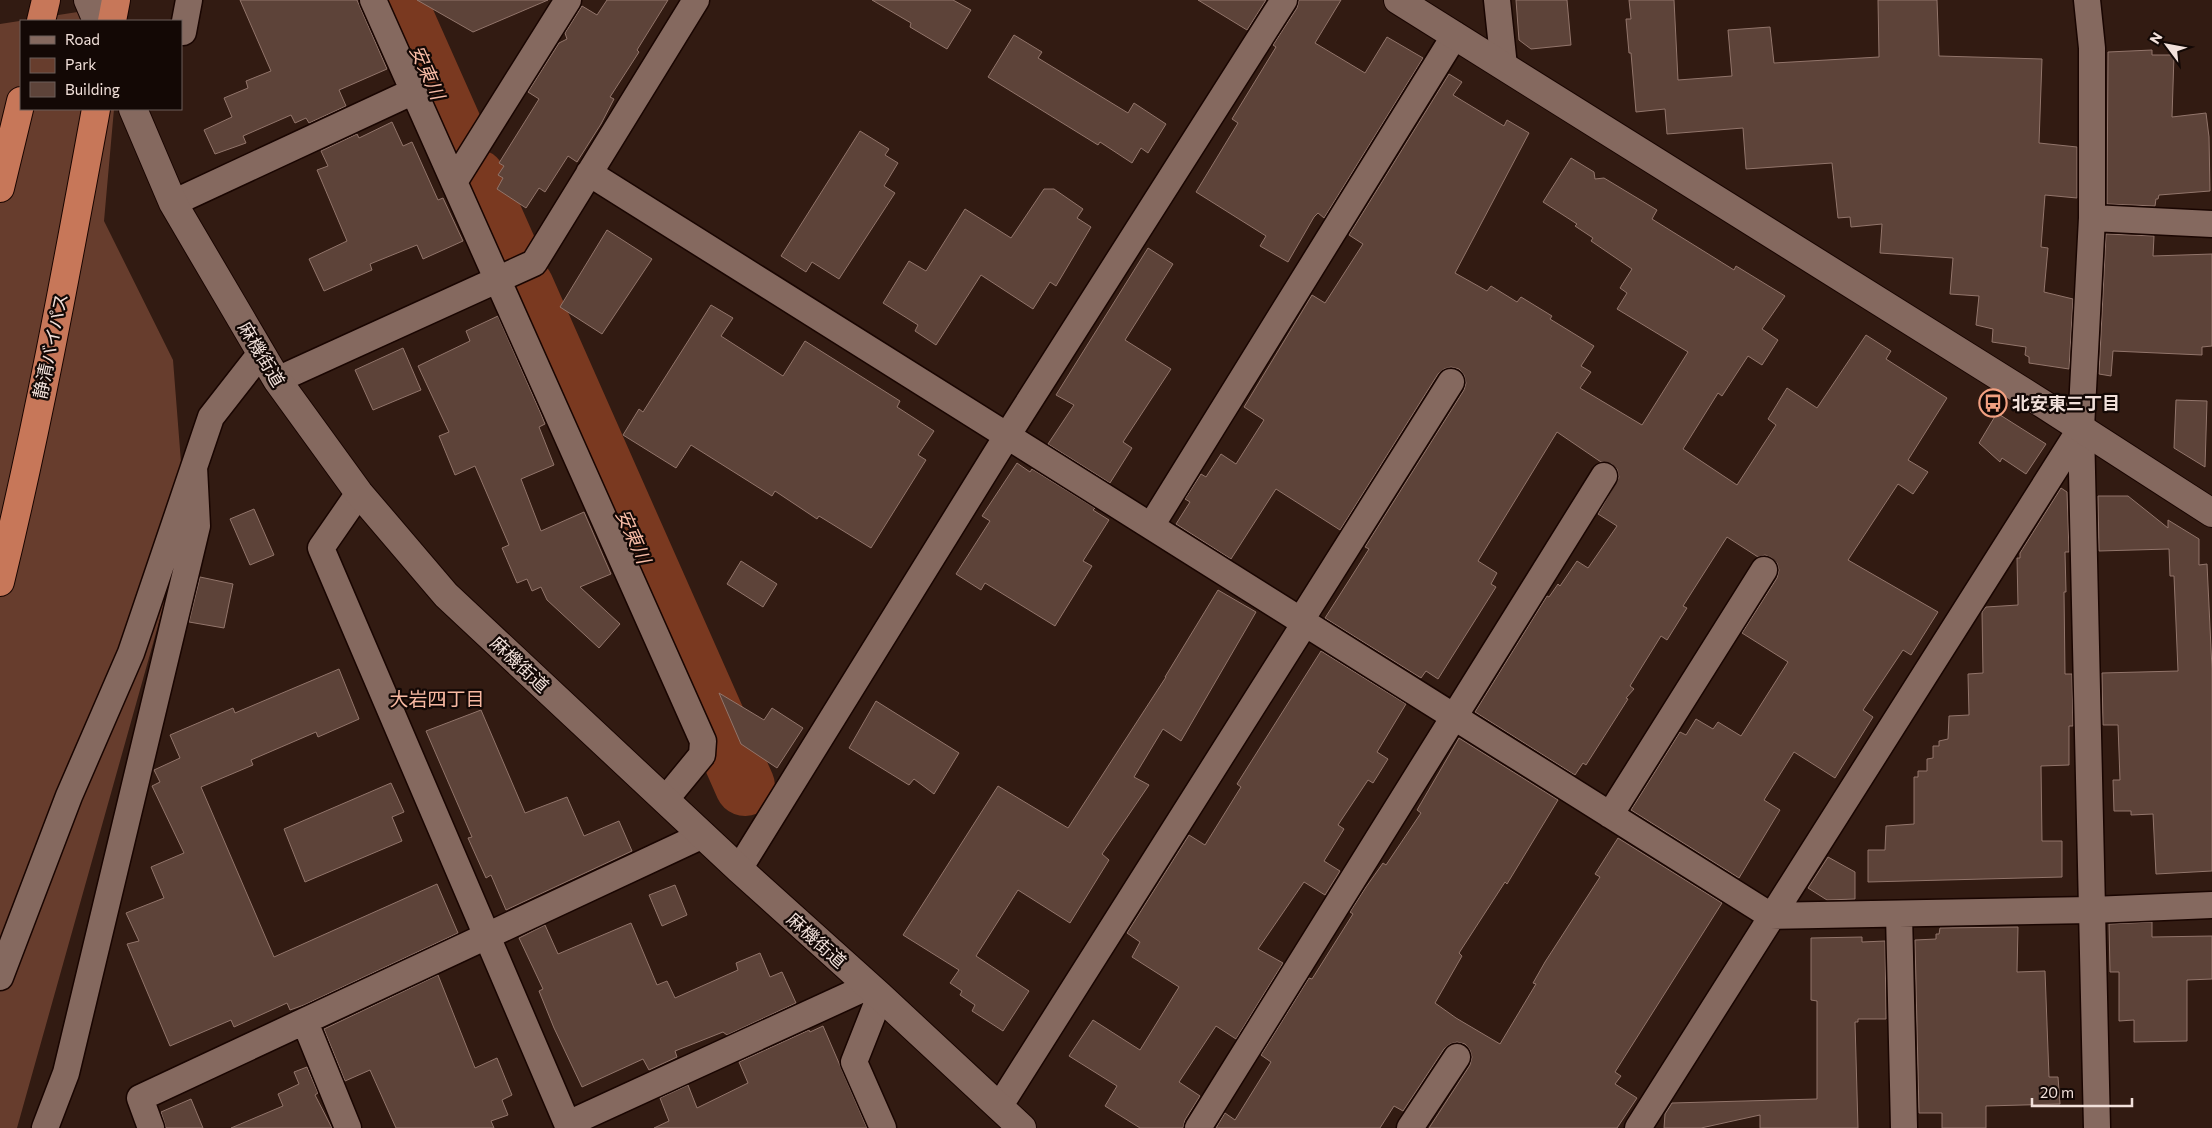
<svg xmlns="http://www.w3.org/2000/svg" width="2212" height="1128" font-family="Commissioner,'Noto Sans JP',sans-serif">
<rect width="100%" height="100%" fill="#321b12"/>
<!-- green -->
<path fill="#673d2d" d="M 123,5 L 121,21 L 21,21 L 21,109 L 114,109 L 104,221 L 173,360 L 186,526 L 17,1128 L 0,1128 L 0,24 Z"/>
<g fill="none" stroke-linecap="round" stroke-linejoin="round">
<!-- river -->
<path stroke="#7a3920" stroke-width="60" d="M 396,0 L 460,144
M 476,179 L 511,258
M 524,287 L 745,786"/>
</g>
<!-- building -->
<path fill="#5d4339" stroke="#92756b" d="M 240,0 L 357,0 L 387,69 L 339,90 L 346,106 L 309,123 L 306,118 L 295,123 L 291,115 L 243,136 L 246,143 L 215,154 L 204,130 L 232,117 L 224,98 L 248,88 L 246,81 L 271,71 Z
M 417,0 L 548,0 L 473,32 Z
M 607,0 L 668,0 L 637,50 L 639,52 L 610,97 L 614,99 L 601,124 L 577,162 L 568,156 L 545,192 L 539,188 L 526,208 L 497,189 L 503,178 L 498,175 L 504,166 L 499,163 L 539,99 L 528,92 L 559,43 L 567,39 L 565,33 L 582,6 L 597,15 Z
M 872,0 L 953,0 L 971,10 L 947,49 L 910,27 L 911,23 Z
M 1198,0 L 1266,0 L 1247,30 Z
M 1299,0 L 1341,0 L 1315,43 L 1365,73 L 1387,37 L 1423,58 L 1324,218 L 1318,213 L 1314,217 L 1288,262 L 1260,246 L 1266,236 L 1196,192 L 1238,123 L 1232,119 L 1276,47 L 1273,45 L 1297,8 Z
M 1516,0 L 1567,0 L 1571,45 L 1531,49 L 1519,40 Z
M 1629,0 L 1674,0 L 1678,80 L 1732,76 L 1728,30 L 1770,27 L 1774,63 L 1879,57 L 1878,0 L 1937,0 L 1939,56 L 2042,59 L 2039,143 L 2077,147 L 2077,198 L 2045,195 L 2041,247 L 2048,248 L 2044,292 L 2073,299 L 2069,369 L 2029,363 L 2029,357 L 2025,355 L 2026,347 L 1992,342 L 1993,329 L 1976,325 L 1979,296 L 1950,294 L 1953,258 L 1880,253 L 1882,224 L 1851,227 L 1850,217 L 1838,218 L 1832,163 L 1746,169 L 1743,128 L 1667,134 L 1665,109 L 1636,112 L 1631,53 L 1629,53 L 1626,19 L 1631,19 Z
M 1014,35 L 1042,52 L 1038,58 L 1128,113 L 1134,103 L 1166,124 L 1148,153 L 1141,148 L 1132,163 L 1100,142 L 1098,145 L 988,77 Z
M 2152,50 L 2152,55 L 2174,55 L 2172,117 L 2206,113 L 2209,137 L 2210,191 L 2159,195 L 2158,199 L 2156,199 L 2155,206 L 2107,204 L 2108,52 Z
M 1449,74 L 1462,82 L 1453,95 L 1504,126 L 1507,120 L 1529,133 L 1455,273 L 1487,291 L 1491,286 L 1517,302 L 1521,297 L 1552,316 L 1550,319 L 1594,346 L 1581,366 L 1591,372 L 1580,388 L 1642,425 L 1688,352 L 1617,309 L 1627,293 L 1620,288 L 1632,269 L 1591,241 L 1593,238 L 1575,226 L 1577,224 L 1543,202 L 1571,158 L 1594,172 L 1595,179 L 1604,178 L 1657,210 L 1652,219 L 1734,270 L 1736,266 L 1785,296 L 1762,329 L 1778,340 L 1762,365 L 1748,356 L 1722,396 L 1718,393 L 1683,449 L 1737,485 L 1776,425 L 1768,419 L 1787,388 L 1817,408 L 1866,335 L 1891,351 L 1886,359 L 1947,398 L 1908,460 L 1928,472 L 1913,494 L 1898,484 L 1848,560 L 1938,612 L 1911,655 L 1903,650 L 1863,710 L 1873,717 L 1835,778 L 1794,752 L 1764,800 L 1780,810 L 1739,878 L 1631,810 L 1680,732 L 1686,735 L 1696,719 L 1713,729 L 1718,722 L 1741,736 L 1788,662 L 1742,633 L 1777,578 L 1779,570 L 1777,563 L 1772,558 L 1765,555 L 1758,557 L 1727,537 L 1683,606 L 1687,608 L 1667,640 L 1661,636 L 1630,686 L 1634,689 L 1626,698 L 1628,699 L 1586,765 L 1583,763 L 1575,775 L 1475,712 L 1547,596 L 1549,597 L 1558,584 L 1560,586 L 1577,561 L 1588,568 L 1617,526 L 1598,514 L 1619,477 L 1617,469 L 1612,464 L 1601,462 L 1557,432 L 1478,561 L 1497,573 L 1491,584 L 1496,587 L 1438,679 L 1426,671 L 1421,678 L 1325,618 L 1369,549 L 1365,547 L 1464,390 L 1466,383 L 1464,375 L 1459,369 L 1451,367 L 1444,369 L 1438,374 L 1340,530 L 1276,489 L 1231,559 L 1176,524 L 1190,502 L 1185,499 L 1201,474 L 1206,477 L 1221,454 L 1236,464 L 1264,420 L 1244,407 L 1312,295 L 1325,303 L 1363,244 L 1349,235 Z
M 392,122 L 403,146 L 412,142 L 438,200 L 443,198 L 463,241 L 423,259 L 417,245 L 370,264 L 372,270 L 324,291 L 309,259 L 347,241 L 317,170 L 328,166 L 321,151 L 357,134 L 359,138 Z
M 860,131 L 889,149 L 885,155 L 898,163 L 884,186 L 895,193 L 839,279 L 812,262 L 806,272 L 781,256 Z
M 1044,189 L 1054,189 L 1083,209 L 1077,218 L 1091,227 L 1056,286 L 1050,282 L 1033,309 L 981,275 L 936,345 L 915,331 L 918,325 L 883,303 L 909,261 L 926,271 L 965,209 L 1011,238 Z
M 607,230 L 652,259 L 602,334 L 560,307 Z
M 2106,234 L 2154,236 L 2153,256 L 2212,254 L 2212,346 L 2202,347 L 2202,355 L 2113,351 L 2111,376 L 2099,374 Z
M 1148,248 L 1173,264 L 1125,340 L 1171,369 L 1123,442 L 1132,448 L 1110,483 L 1048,444 L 1074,405 L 1056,395 Z
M 711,305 L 733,318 L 721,336 L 783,376 L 805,341 L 900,401 L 897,407 L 934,431 L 918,455 L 926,460 L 871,548 L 819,516 L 817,519 L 775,491 L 772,496 L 691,445 L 676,468 L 623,435 L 639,409 L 643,412 Z
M 498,316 L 541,414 L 545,424 L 539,427 L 554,465 L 521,479 L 541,531 L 584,512 L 611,574 L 580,587 L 620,624 L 599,648 L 547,600 L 541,587 L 532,591 L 527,579 L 517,583 L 502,548 L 509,545 L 475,466 L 455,475 L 439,436 L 449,432 L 418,366 L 470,341 L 466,331 Z
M 403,348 L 421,390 L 373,410 L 355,370 Z
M 2176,400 L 2207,401 L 2205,467 L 2174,448 Z
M 1997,413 L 2046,444 L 2026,474 L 2002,458 L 2000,462 L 1979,443 Z
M 1017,463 L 1030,472 L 1032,469 L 1095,508 L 1093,510 L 1109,520 L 1083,561 L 1092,566 L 1055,626 L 985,583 L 981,590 L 956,574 L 990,521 L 982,516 Z
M 2061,488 L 2067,492 L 2069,552 L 2065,552 L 2066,592 L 2064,592 L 2065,674 L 2072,674 L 2073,726 L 2069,726 L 2069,765 L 2041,766 L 2042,841 L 2062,841 L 2062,877 L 1868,882 L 1868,850 L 1885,850 L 1886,826 L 1914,824 L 1914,777 L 1918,777 L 1918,771 L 1927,771 L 1927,759 L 1933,758 L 1933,746 L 1939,746 L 1939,741 L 1948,739 L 1949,716 L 1969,715 L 1968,674 L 1983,673 L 1982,612 L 1986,607 L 2018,605 L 2017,558 L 2020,558 L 2020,553 Z
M 2098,496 L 2128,496 L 2168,528 L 2168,520 L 2199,539 L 2199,565 L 2207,564 L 2212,669 L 2212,871 L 2156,874 L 2153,814 L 2131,815 L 2131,811 L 2114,811 L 2113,780 L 2120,780 L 2118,725 L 2103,725 L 2102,673 L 2178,671 L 2174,576 L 2170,576 L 2169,549 L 2099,551 Z
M 254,509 L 274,555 L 250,565 L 230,519 Z
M 741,561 L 777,584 L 763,607 L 727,584 Z
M 200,577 L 233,584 L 224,628 L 189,622 Z
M 1218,590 L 1256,612 L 1181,741 L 1163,729 L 1134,777 L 1149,785 L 1102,854 L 1109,860 L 1070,923 L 1018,890 L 976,956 L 1029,991 L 1003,1031 L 972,1011 L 975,1005 L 960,995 L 962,991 L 950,983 L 959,970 L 903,935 L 998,786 L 1068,828 L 1166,677 L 1165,677 Z
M 1321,651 L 1406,704 L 1377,752 L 1388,759 L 1373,783 L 1368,780 L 1338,825 L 1344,829 L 1324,861 L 1340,871 L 1325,895 L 1304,882 L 1258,949 L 1283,963 L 1236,1039 L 1216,1026 L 1179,1082 L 1200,1096 L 1185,1120 L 1183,1128 L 1140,1128 L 1105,1106 L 1117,1086 L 1069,1056 L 1093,1020 L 1140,1050 L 1179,987 L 1132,957 L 1140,942 L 1127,933 L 1189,835 L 1205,845 L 1241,787 L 1237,784 Z
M 339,669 L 359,719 L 318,737 L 316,732 L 251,760 L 253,765 L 201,787 L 274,957 L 437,884 L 458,933 L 304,1005 L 290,1010 L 287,1003 L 234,1027 L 231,1020 L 170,1046 L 127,944 L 139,941 L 126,913 L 164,898 L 151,867 L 184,853 L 152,786 L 160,782 L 154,770 L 180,758 L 170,735 L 233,708 L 235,713 Z
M 719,693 L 764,720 L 772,708 L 803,728 L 777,768 L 741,744 Z
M 876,701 L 959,753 L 934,794 L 914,779 L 909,785 L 849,748 Z
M 481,710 L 525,813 L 567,797 L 584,836 L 619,821 L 632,851 L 506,910 L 491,875 L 486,878 L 468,838 L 472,837 L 426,731 Z
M 1459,738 L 1558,800 L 1507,884 L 1505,882 L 1459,953 L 1462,956 L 1435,1003 L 1456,1018 L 1500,1044 L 1536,984 L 1533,983 L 1545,962 L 1600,877 L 1595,874 L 1618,838 L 1722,903 L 1615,1072 L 1621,1076 L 1615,1084 L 1637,1098 L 1617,1128 L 1429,1128 L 1470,1065 L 1472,1057 L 1470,1050 L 1465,1044 L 1457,1042 L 1450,1044 L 1444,1049 L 1403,1111 L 1394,1106 L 1380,1128 L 1216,1128 L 1225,1113 L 1235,1120 L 1271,1062 L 1261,1055 L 1309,978 L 1312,979 L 1353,914 L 1350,912 L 1366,887 L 1383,863 L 1386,865 L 1421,813 L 1417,810 Z
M 391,783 L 404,812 L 392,817 L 402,841 L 305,882 L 284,829 Z
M 1828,857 L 1855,872 L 1855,899 L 1827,900 L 1808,888 Z
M 675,885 L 687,915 L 662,926 L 649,895 Z
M 2152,922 L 2152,937 L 2212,936 L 2212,979 L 2187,980 L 2187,1041 L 2134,1042 L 2134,1020 L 2119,1021 L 2119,972 L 2110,972 L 2109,924 Z
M 631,923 L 657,985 L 667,981 L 675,998 L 738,970 L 736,963 L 760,953 L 770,977 L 782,972 L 796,1003 L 727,1035 L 723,1032 L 675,1051 L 677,1057 L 649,1070 L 643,1059 L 582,1087 L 554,1028 L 539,991 L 543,989 L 519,938 L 545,925 L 558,954 Z
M 2018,927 L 2017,972 L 2045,971 L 2049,1077 L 2058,1077 L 2060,1104 L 1986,1106 L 1986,1128 L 1942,1128 L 1942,1113 L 1919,1113 L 1915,940 L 1936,939 L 1936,934 L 1939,934 L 1940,928 Z
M 1862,937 L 1862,942 L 1885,941 L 1886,1019 L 1858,1019 L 1858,1022 L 1855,1022 L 1858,1128 L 1760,1128 L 1760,1115 L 1701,1128 L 1664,1128 L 1665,1114 L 1672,1103 L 1817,1099 L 1817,1001 L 1811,1000 L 1811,938 Z
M 438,975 L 475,1068 L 497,1058 L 512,1095 L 502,1100 L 508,1115 L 491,1121 L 494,1128 L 396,1128 L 370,1070 L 345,1081 L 324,1029 Z
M 823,1026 L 867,1128 L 654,1128 L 669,1121 L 660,1098 L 688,1085 L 697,1108 L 748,1083 L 739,1062 L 809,1030 L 810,1032 Z
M 307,1067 L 318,1093 L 315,1095 L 332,1128 L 231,1128 L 283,1106 L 278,1094 L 299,1084 L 294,1072 Z
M 191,1099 L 203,1128 L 166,1128 L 161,1112 Z"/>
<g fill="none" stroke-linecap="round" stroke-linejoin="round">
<!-- street casing -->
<g stroke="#190501" stroke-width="29">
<path id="street" d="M 373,0 L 703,741 L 702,755 L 665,800
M 1497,0 L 1504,66
M 2087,0 L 2092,48 L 2092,218 L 2081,428 L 2097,1128
M 183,32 L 189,0
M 589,173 L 1771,916 L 2092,910 L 2212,905
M 454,182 L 568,0
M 173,203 L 414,91
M 2092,218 L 2212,224
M 277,380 L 534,263 L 696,0
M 359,493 L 321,548 L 569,1128
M 1151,526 L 1455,35
M 1301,620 L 1451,382
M 1610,815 L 1764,570
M 739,869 L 1007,436 L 1284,0
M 1899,914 L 1904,1128
M 0,977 L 69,796 L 131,653 L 211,417 L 261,353
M 880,996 L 854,1062 L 883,1128
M 305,1022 L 348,1128
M 999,1107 L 1305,623
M 568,1124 L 869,986
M 45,1128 L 66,1073 L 197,526 L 194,467
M 151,1128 L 140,1098 L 703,835
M 1198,1128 L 1604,476
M 1410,1128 L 1457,1057
M 1638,1128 L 2081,428"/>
</g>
<!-- secondary casing -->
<g stroke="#190501" stroke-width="30">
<path id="secondary" d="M 88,0 L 97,21
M 1398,0 L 2043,404 L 2212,513
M 133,109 L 173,203 L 277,380 L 359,493 L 446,595 L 739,869 L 880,996 L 1022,1128"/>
</g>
<!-- highway casing -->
<g stroke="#190501" stroke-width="30">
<path id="highway" d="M 41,21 L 46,0
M 112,21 L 116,0
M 0,188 L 21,101
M 0,582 C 38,426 67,267 96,109"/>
</g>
<!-- street -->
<use href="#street" stroke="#85695f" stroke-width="26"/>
<!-- secondary -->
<use href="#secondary" stroke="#85695f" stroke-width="28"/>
<!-- highway -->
<use href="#highway" stroke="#c77759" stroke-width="28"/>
</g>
<!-- icons -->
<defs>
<g id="bus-ring" transform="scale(1.4375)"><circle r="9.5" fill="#130805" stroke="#f2a081" stroke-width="1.5"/><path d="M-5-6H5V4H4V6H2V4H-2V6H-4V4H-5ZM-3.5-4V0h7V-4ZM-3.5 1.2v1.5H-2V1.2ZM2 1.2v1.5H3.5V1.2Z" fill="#f2a081"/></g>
</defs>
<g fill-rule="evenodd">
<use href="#bus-ring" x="1993" y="403"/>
</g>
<g text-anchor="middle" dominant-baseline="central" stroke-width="4.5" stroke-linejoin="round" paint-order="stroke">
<!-- street labels -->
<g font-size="18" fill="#f1e0da" stroke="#130805">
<text transform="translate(50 346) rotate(-78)">静清バイパス</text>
<text transform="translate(262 354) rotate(59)">麻機街道</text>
<text transform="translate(520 664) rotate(43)">麻機街道</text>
<text transform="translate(817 940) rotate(42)">麻機街道</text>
</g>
<!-- poi labels -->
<g font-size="18" font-weight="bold" fill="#f1e0da" stroke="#130805" text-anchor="start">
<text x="2012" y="403">北安東三丁目</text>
</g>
<!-- water labels -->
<g font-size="19" font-style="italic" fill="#f8bca6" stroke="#130805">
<text transform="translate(428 72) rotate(66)">安東川</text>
<text transform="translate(634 536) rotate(66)">安東川</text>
</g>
<!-- neighbourhood labels -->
<g font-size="19" fill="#f8b9a2" stroke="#130805">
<text x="437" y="698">大岩四丁目</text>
</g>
</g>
<!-- legend -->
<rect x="20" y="20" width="162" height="90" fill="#130805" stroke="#6c5e5a"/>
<rect x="30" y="36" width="25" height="8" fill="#85695f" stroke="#6c5e5a"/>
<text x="65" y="45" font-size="15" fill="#f1e0da">Road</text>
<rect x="30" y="58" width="25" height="15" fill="#673d2d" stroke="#6c5e5a"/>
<text x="65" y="70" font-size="15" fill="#f1e0da">Park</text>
<rect x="30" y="82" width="25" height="15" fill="#5d4339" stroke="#6c5e5a"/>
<text x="65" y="95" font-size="15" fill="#f1e0da">Building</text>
<!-- north arrow -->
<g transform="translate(2167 45) rotate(302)" stroke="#130805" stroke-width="4" paint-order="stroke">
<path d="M0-4L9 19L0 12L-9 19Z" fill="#f1e0da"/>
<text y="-8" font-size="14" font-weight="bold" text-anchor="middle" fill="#f1e0da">N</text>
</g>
<!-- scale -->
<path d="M2032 1098v8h100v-8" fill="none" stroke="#f1e0da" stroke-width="2.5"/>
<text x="2040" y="1098" font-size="15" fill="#f1e0da" stroke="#130805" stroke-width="4" paint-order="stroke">20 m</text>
</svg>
